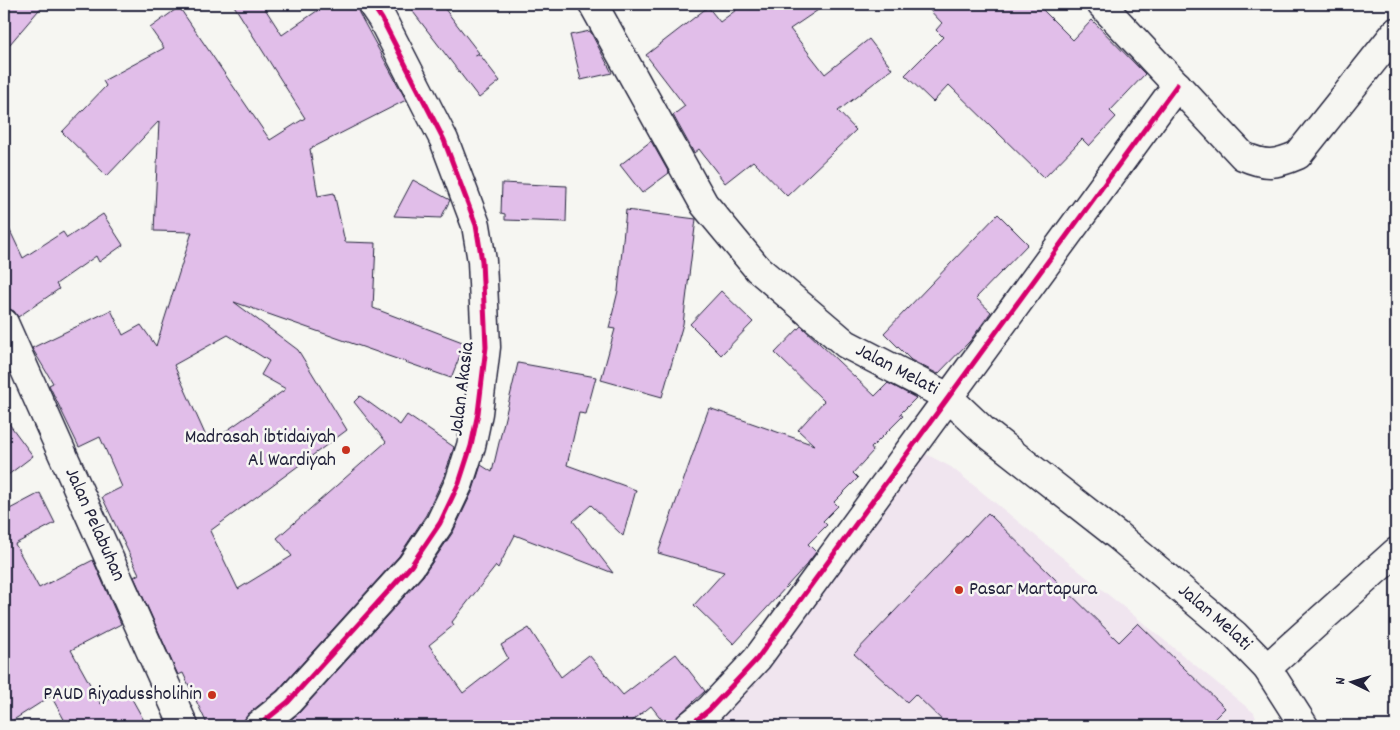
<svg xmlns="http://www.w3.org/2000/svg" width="1400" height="730" font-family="Dekko,sans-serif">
<rect width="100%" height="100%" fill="#f6f6f2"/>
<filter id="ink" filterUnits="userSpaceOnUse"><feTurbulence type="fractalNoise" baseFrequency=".02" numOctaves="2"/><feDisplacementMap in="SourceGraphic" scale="10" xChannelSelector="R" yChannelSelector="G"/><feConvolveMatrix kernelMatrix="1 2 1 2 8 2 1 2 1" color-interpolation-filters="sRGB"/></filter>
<g filter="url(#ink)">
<!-- built -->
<path fill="#f0e5ef" d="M 922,452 L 951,467 L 1254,713 L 1259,726 L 711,726 Z"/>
<!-- building -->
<path fill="#e1bee9" stroke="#22223b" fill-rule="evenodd" d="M 4,4 L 44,4 L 4,51 Z
M 233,4 L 262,4 L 282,35 L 327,4 L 357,4 L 359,13 L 406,100 L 310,149 L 318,196 L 334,193 L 345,242 L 376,243 L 373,308 L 465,343 L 451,378 L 234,302 L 298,350 L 347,430 L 210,531 L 238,589 L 292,556 L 277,538 L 386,442 L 354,402 L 360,396 L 400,425 L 407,415 L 454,447 L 444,477 L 426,515 L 399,556 L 277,691 L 248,714 L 243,726 L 208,726 L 183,673 L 178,675 L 134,577 L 139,574 L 102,497 L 122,487 L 100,437 L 79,447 L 49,385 L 53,383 L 32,348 L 111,310 L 123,335 L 141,325 L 156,346 L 192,232 L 154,231 L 159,121 L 107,176 L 62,132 L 106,86 L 103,81 L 164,48 L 150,28 L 179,7 L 270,140 L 305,118 ZM 228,335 L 269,361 L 261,375 L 286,389 L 209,443 L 174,365 Z
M 407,4 L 441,4 L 479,53 L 474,56 L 480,55 L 500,81 L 479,98 Z
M 744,4 L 827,4 L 790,29 L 825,74 L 869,39 L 892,69 L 838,111 L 856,130 L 787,196 L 753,161 L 725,183 L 699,149 L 694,153 L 673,115 L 685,106 L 646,55 L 708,7 L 720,22 Z
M 924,4 L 1037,4 L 1073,40 L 1092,20 L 1145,74 L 1110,111 L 1116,117 L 1089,146 L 1082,139 L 1044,178 L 949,85 L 933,102 L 905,75 L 943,37 L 936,30 L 942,23 Z
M 590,31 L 612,73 L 581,80 L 570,35 Z
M 651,141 L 669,173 L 642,193 L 620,165 Z
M 413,180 L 450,200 L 441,218 L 394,216 Z
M 502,183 L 567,186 L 566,222 L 505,220 L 505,214 L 501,213 Z
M 626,210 L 696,219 L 683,324 L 662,397 L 601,380 L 615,329 L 609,328 L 618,291 Z
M 103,214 L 123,245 L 99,262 L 96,256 L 56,284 L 59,289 L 18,317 L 14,311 L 6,308 L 4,302 L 4,218 L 23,258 L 63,232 L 67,238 Z
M 998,214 L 1028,244 L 976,298 L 991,312 L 970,341 L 938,374 L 911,360 L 884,333 Z
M 721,291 L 753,322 L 721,355 L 690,324 Z
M 801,326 L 875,396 L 888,383 L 916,398 L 900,414 L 903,416 L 871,448 L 873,451 L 853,473 L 858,478 L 834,502 L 838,506 L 823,521 L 827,525 L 808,544 L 816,552 L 807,564 L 734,644 L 694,605 L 724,572 L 658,553 L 709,408 L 814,445 L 798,430 L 824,401 L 775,353 Z
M 518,363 L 596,377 L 586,414 L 579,413 L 567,465 L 636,490 L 623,536 L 591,505 L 573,521 L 613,573 L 515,535 L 498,568 L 496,566 L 452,622 L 454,625 L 429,645 L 463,693 L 508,658 L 501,645 L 529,628 L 561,677 L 589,655 L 623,695 L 676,654 L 705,691 L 667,726 L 651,706 L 626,726 L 283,726 L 299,713 L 423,576 L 453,532 L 473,490 L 481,465 L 492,472 Z
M 4,417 L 33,456 L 4,478 Z
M 40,493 L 55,523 L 15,544 L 39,588 L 93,560 L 121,624 L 71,650 L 101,704 L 127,690 L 147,726 L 61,726 L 66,723 L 51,696 L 4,726 L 4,512 Z
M 988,513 L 1119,642 L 1138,623 L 1225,708 L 1207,726 L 948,726 L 915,694 L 907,702 L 854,654 Z"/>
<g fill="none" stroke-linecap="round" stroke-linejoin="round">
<!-- street casing -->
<g stroke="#22223b" stroke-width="31">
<g id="street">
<path d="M 1101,4 L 1243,156 C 1266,166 1275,165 1298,155 L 1396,32"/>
<path id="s1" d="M 4,323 L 184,726"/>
<path d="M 1267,668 L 1396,552"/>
<path d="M 258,726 L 288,702 L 411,566 L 440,523 L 459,483 L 471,446 L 478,413 L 486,347 L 482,261 L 476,225 L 444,140 L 382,19 L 372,4"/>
<path d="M 689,726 L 709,710 L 757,659 L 1177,85"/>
</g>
</g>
<!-- secondary casing -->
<g stroke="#22223b" stroke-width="31">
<g id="secondary">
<path id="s2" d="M 593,4 L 704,204 L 758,269 L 846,344 L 948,397 L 984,431 L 1118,536 L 1235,635 L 1267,668 L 1304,726"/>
</g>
</g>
<!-- street -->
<use href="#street" stroke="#f6f6f2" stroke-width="28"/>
<!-- secondary -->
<use href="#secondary" stroke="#f6f6f2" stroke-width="28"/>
<!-- cycleway casing -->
<g stroke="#f6f6f2" stroke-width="8">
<path id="cycleway" d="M 258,726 L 288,702 L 411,566 L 440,523 L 459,483 L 471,446 L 478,413 L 486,347 L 482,261 L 476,225 L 444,140 L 382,19 L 372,4
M 689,726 L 709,710 L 757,659 L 1177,85"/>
</g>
<!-- cycleway -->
<use href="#cycleway" stroke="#d6006c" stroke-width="5"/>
</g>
</g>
<!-- markers -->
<g fill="#c8321e" stroke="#f6f6f2" stroke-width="2">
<circle cx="346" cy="450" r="5"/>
<circle cx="959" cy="590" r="5"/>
<circle cx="212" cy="695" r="5"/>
</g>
<g text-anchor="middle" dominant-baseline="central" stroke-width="5" stroke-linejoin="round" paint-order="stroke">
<!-- street labels -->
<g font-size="20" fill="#22223b" stroke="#f6f6f2">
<text stroke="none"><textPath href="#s2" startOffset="486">Jalan Melati</textPath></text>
<text transform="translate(463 389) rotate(-83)">Jalan Akasia</text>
<text stroke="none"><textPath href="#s1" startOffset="221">Jalan Pelabuhan</textPath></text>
<text stroke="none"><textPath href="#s2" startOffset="890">Jalan Melati</textPath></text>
</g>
<!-- poi labels -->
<g font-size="20" fill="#22223b" stroke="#f6f6f2" text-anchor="end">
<text x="336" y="438">Madrasah ibtidaiyah<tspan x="336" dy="23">Al Wardiyah</tspan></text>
<text x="969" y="590" text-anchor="start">Pasar Martapura</text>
<text x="202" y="695">PAUD Riyadussholihin</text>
</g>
</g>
<!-- margin -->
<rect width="1400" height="730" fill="none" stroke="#f6f6f2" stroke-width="20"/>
<rect x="10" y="10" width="1380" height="710" fill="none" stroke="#22223b" stroke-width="2" filter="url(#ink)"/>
<!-- north arrow -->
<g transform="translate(1352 682) rotate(275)" stroke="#f6f6f2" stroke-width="4" paint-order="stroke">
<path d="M0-4L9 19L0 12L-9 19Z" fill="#22223b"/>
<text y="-8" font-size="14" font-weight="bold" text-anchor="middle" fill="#22223b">N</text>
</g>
</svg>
